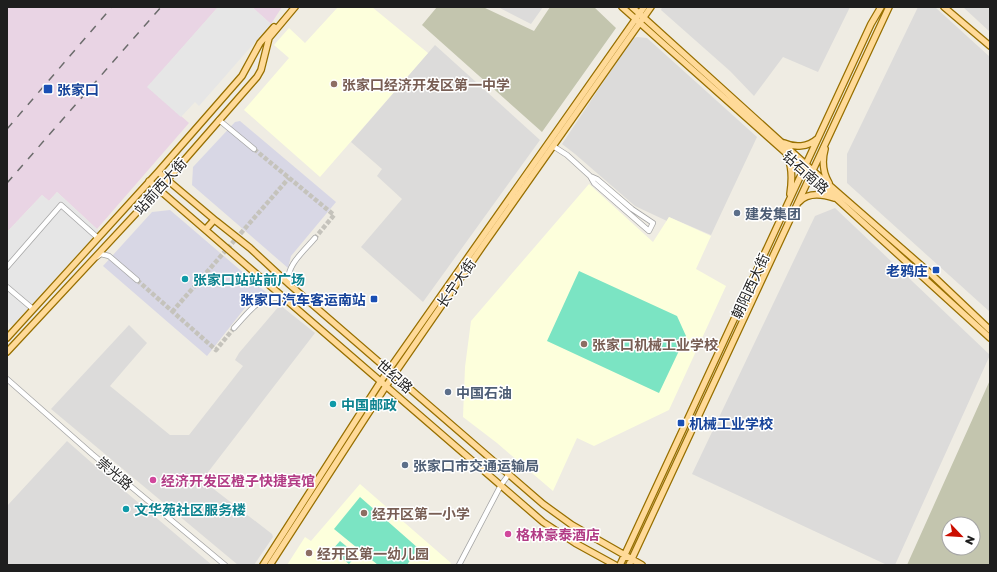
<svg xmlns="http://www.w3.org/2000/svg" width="997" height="572" font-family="'Golos Text','Noto Sans SC',sans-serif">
<rect width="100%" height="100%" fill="#efece3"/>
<!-- residential -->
<path fill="#dcdbda" d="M 498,7 L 543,7 L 531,24 Z
M 662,7 L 850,7 L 818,72 L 783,57 L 754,96 L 730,71 L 661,10 Z
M 918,7 L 935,7 L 990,57 L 990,312 L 847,183 L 847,154 Z
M 963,7 L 990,7 L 990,32 Z
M 637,37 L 647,38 L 757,137 L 711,235 L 669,217 L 667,221 L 635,206 L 575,154 L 562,144 L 632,39 Z
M 435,45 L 540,140 L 423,302 L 361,247 L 402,199 L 377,176 L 382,169 L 351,142 Z
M 835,208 L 990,355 L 895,565 L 887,565 L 692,474 L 815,216 Z
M 280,305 L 315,333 L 202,480 L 272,534 L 273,537 L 254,565 L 238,565 L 51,409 L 129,325 L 147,343 L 110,386 L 170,435 L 189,435 L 243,366 L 235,360 L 239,353 Z
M 67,441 L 101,471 L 212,565 L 7,565 L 7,506 Z"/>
<!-- industrial -->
<path fill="#e9d4e4" d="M 7,7 L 218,7 L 148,87 L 189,123 L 97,229 L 57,192 L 49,201 L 42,195 L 7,232 Z
M 252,7 L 282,7 L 271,24 Z"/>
<!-- education -->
<path fill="#fdffdc" d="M 338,7 L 372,7 L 428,53 L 320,177 L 244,110 L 289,58 L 274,45 L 289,28 L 305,43 Z
M 589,184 L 653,242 L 669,217 L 711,236 L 696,269 L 726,286 L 669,410 L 594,446 L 577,438 L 553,491 L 497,443 L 463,417 L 465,367 L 471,321 Z
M 360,484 L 451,563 L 450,565 L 287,565 L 305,537 L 311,541 Z"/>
<!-- construction -->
<path fill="#c3c5ae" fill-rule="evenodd" d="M 437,7 L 483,7 L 534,31 L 550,7 L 594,7 L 616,28 L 542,132 L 422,25 Z
M 990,380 L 990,565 L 907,565 ZM 949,524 L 973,524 L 973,548 L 949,548 Z"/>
<!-- pitch -->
<path fill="#7be4c3" d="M 579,271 L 677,316 L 686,336 L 659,393 L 547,341 Z
M 360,497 L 418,548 L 407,565 L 378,565 L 334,529 Z
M 340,541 L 357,555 L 349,564 L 332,550 Z"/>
<!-- parking -->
<path fill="#e6e6e6" d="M 218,7 L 252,7 L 271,24 L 199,106 L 195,102 L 181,117 L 147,87 Z
M 57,192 L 99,231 L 12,326 L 7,321 L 7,232 L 42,195 L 49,201 Z"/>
<!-- plaza -->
<path fill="#d8d7e5" d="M 240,121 L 336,202 L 291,256 L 288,268 L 192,185 L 193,167 L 235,122 Z
M 170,210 L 267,293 L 252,299 L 207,356 L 103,266 L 152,212 Z"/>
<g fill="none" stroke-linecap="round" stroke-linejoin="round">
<!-- minor-tunnel -->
<path stroke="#c5c3bc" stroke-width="4.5" stroke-dasharray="4.5 2" stroke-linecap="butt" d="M 254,149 L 334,215 L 315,238
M 137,280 L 216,350 L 234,328
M 172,312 L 289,178"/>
<!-- minor casing -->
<g stroke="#a5a5a5" stroke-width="6">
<path id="minor" d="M 219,120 L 254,149
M 553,146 L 567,155 L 590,176 L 597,179 L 632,209 L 653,223 L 649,231 L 594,183 L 590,176
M 97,257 L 101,254 L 109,256 L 137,280
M 7,267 L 61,205 L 98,238
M 290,284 C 283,268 305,250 315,238
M 7,287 L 33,309
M 234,328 C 251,310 257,296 284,298
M 7,379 L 92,454 L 225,565
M 459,565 L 501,485 L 509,474"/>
</g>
<!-- major casing -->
<g stroke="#976f00" stroke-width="8">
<path id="major" d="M 622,7 L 804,169 L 990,338
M 632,7 L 812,170 L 931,274 L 990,330
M 944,7 L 990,46
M 784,143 C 795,148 808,147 817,139
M 825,149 C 822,160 823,173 829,183
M 787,156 C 793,168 792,181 790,194
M 158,172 L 216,221 L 250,248 L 290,285 L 543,504 L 572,525 L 642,565
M 149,181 L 543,522 L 575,543 L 615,565
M 799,202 C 808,192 822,194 834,198
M 206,229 L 214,220
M 290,303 L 299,293
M 7,338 L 158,172 L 242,76 L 260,43 L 274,27
M 7,352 L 167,180 L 257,77 L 261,70 L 269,38 L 295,7
M 263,565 L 381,381 L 644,7
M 270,565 L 386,386 L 482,247 L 651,7
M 620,565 L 871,24 L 881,7
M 629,565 L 889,7"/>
</g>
<!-- minor -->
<use href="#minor" stroke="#fff" stroke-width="4.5"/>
<!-- major -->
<use href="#major" stroke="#ffda98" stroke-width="5.5"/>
<!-- rail -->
<path stroke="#6c6c6c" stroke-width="1.5" stroke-dasharray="8 8" stroke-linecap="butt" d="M 7,129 L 112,7
M 7,183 L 161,7"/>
</g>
<!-- markers -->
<g fill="#8d6e63" stroke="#fff" stroke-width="1.5">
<circle cx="334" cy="84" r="4"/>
<circle cx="584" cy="344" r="4"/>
<circle cx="364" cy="513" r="4"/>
<circle cx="309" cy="553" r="4"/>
</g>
<g fill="#1a4fb4" stroke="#fff" stroke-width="1.5">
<rect x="43" y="84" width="10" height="10" rx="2"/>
<rect x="932" y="266" width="8" height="8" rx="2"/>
<rect x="370" y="295" width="8" height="8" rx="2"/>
<rect x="677" y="419" width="8" height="8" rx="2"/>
</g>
<g fill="#5c6f8a" stroke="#fff" stroke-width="1.5">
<circle cx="737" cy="213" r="4"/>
<circle cx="448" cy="392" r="4"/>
<circle cx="405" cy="465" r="4"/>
</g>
<g fill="#0f9aa8" stroke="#fff" stroke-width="1.5">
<circle cx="185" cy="279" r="4"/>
<circle cx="333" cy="404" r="4"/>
<circle cx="126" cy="509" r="4"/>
</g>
<g fill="#d1479c" stroke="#fff" stroke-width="1.5">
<circle cx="153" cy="480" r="4"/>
<circle cx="508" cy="534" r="4"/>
</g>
<g text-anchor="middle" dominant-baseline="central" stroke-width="3" stroke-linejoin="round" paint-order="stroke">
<!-- education labels -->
<g font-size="14" font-weight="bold" fill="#785e54" stroke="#fff" text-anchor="start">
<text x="342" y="84">张家口经济开发区第一中学</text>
<text x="592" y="344">张家口机械工业学校</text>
<text x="372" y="513">经开区第一小学</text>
<text x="317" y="553">经开区第一幼儿园</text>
</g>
<!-- transit labels -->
<g font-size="14" font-weight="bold" fill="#164399" stroke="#fff" text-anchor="start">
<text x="57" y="89">张家口</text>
<text x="928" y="270" text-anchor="end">老鸦庄</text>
<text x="366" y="299" text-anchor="end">张家口汽车客运南站</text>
<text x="689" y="423">机械工业学校</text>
</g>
<!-- street labels -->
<g font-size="14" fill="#1e1e1e" stroke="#fff">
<text transform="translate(806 172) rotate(42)">钻石南路</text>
<text transform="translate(160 186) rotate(-48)">站前西大街</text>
<text transform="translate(456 283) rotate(-55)">长宁大街</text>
<text transform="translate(750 286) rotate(-65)">朝阳西大街</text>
<text transform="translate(395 376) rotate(41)">世纪路</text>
<text transform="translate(115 473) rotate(40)">崇光路</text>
</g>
<!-- service labels -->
<g font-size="14" font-weight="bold" fill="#4e5e75" stroke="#fff" text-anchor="start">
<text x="745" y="213">建发集团</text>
<text x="456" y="392">中国石油</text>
<text x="413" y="465">张家口市交通运输局</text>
</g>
<!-- culture labels -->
<g font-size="14" font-weight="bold" fill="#0d838f" stroke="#fff" text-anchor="start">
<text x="193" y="279">张家口站站前广场</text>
<text x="341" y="404">中国邮政</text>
<text x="134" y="509">文华苑社区服务楼</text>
</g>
<!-- hotel labels -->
<g font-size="14" font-weight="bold" fill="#b23c85" stroke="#fff" text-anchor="start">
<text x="161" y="480">经济开发区橙子快捷宾馆</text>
<text x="516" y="534">格林豪泰酒店</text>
</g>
</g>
<!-- border -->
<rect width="997" height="572" fill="none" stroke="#1e1e1e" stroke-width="16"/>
<!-- north arrow -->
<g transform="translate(961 536) rotate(115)"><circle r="19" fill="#ffffff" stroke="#a5a5a5"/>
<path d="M0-3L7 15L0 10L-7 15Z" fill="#cb0e00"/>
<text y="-6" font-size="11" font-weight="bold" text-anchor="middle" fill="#1e1e1e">N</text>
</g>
</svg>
